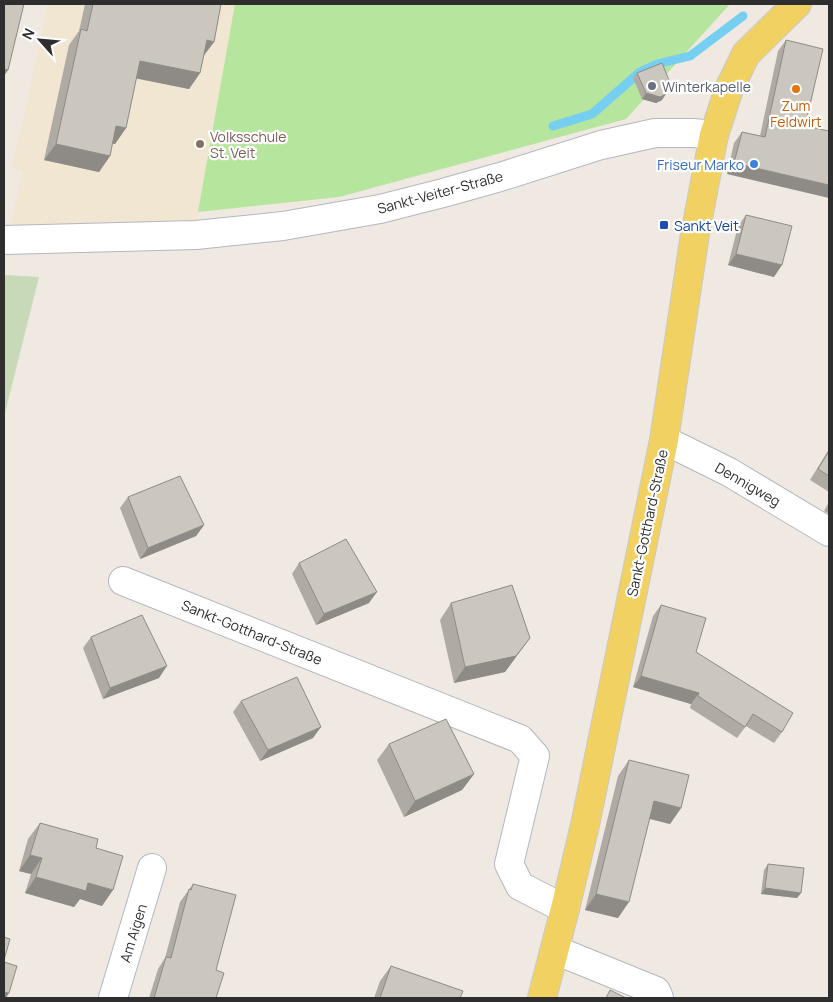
<svg xmlns="http://www.w3.org/2000/svg" width="833" height="1002" font-family="Manrope,sans-serif">
<rect width="100%" height="100%" fill="#efe9e1"/>
<!-- education -->
<path fill="#f0e6d1" d="M 48,4 L 412,4 L 339,197 L 198,212 L 196,235 L 8,240 L 22,171 L 11,168 L 23,120 Z"/>
<!-- green -->
<path fill="#b6e59e" d="M 235,4 L 730,4 L 626,119 L 339,197 L 198,212 Z"/>
<!-- cemetery -->
<path fill="#c8d9b8" d="M 4,275 L 39,277 L 4,417 Z"/>
<g fill="none" stroke-linecap="round" stroke-linejoin="round">
<!-- stream -->
<path stroke="#75cff0" stroke-width="9" d="M 553,126 L 592,114 L 640,72 L 657,64 L 690,56 L 743,16"/>
<!-- minor casing -->
<g stroke="#b4b7c1" stroke-width="30">
<path id="minor" d="M 4,240 L 196,235 L 283,226 L 380,209 L 443,193 L 500,177 L 601,145 L 655,133 L 693,133 L 714,135
M 664,440 L 729,472 L 829,532
M 123,581 L 520,739 L 535,756 L 509,864 L 520,886 L 565,909
M 555,950 L 656,991 L 659,998
M 113,998 L 152,868"/>
</g>
<!-- major casing -->
<g stroke="#c9c9c9" stroke-width="30">
<path id="major" d="M 542,998 L 565,909 L 585,825 L 664,440 L 695,234 L 714,135 L 729,89 L 746,54 L 797,4"/>
</g>
<!-- minor -->
<use href="#minor" stroke="#fff" stroke-width="28"/>
<!-- major -->
<use href="#major" stroke="#f2d163" stroke-width="28"/>
</g>
<!-- wall -->
<path fill="#afaba4" d="M 85,4 L 221,4 L 214,42 L 204,55 L 200,73 L 189,89 L 136,78 L 126,128 L 115,144 L 112,143 L 110,156 L 99,172 L 44,160 L 69,45 L 79,31 Z
M 786,40 L 805,126 L 727,174 L 734,143 L 742,132 L 760,136 L 778,51 Z
M 637,73 L 662,100 L 656,103 L 642,99 L 633,78 Z
M 746,215 L 774,277 L 728,265 L 738,226 Z
M 829,449 L 829,492 L 810,480 Z
M 128,497 L 204,525 L 196,536 L 140,559 L 120,508 Z
M 829,502 L 829,514 L 824,511 Z
M 299,563 L 369,603 L 316,625 L 292,574 Z
M 451,603 L 518,654 L 505,672 L 454,683 L 440,620 Z
M 661,605 L 696,652 L 782,732 L 774,743 L 746,726 L 737,738 L 690,708 L 691,704 L 633,687 L 653,616 Z
M 91,637 L 159,678 L 103,699 L 83,648 Z
M 241,701 L 313,738 L 260,761 L 233,712 Z
M 389,744 L 474,774 L 462,790 L 404,817 L 377,760 Z
M 629,760 L 681,808 L 670,824 L 650,819 L 618,918 L 585,910 L 618,776 Z
M 40,823 L 96,848 L 102,906 L 80,899 L 74,907 L 25,893 L 31,874 L 19,871 L 28,839 Z
M 768,864 L 801,893 L 797,898 L 761,894 L 764,870 Z
M 193,884 L 216,970 L 216,998 L 149,998 L 158,969 L 165,958 L 180,902 Z
M 391,966 L 460,998 L 374,998 L 380,981 Z"/>
<!-- shaded-wall -->
<path fill="#8e8b86" d="M 207,40 L 214,42 L 202,58 Z
M 140,61 L 200,73 L 189,89 L 129,77 Z
M 4,69 L 8,70 L 4,76 Z
M 646,93 L 666,94 L 662,100 L 656,103 L 642,99 Z
M 116,126 L 126,128 L 115,144 L 105,142 Z
M 56,144 L 110,156 L 99,172 L 44,160 Z
M 734,163 L 829,185 L 829,198 L 727,174 Z
M 736,254 L 782,265 L 774,277 L 728,265 Z
M 204,525 L 196,536 L 140,559 L 148,548 Z
M 377,592 L 369,603 L 316,625 L 324,614 Z
M 530,638 L 505,672 L 454,683 L 465,667 Z
M 167,666 L 159,678 L 103,699 L 110,688 Z
M 641,676 L 699,693 L 691,704 L 633,687 Z
M 321,727 L 313,738 L 260,761 L 268,750 Z
M 474,774 L 462,790 L 404,817 L 415,801 Z
M 654,801 L 681,808 L 670,824 L 643,817 Z
M 30,855 L 42,858 L 31,874 L 19,871 Z
M 36,877 L 88,883 L 113,890 L 102,906 L 80,899 L 74,907 L 25,893 Z
M 765,888 L 801,893 L 797,898 L 761,894 Z
M 596,894 L 629,902 L 618,918 L 585,910 Z
M 4,992 L 9,993 L 6,998 L 4,998 Z"/>
<!-- building -->
<path fill="#cbc7bf" stroke="#8e8b86" d="M 4,4 L 24,4 L 8,70 L 4,69 Z
M 93,4 L 221,4 L 214,42 L 207,40 L 200,73 L 140,61 L 126,128 L 116,126 L 110,156 L 56,144 L 81,29 L 87,31 Z
M 786,40 L 823,49 L 805,126 L 829,131 L 829,185 L 734,163 L 742,132 L 765,137 Z
M 662,63 L 671,85 L 666,94 L 660,97 L 646,93 L 637,73 Z
M 746,215 L 792,226 L 782,265 L 736,254 Z
M 829,451 L 829,476 L 818,469 Z
M 180,476 L 204,525 L 148,548 L 128,497 Z
M 346,539 L 377,592 L 324,614 L 299,563 Z
M 512,585 L 530,638 L 516,656 L 465,667 L 451,603 Z
M 661,605 L 706,618 L 696,652 L 793,713 L 782,732 L 753,714 L 745,727 L 698,696 L 699,693 L 641,676 Z
M 142,615 L 167,666 L 110,688 L 91,637 Z
M 297,677 L 321,727 L 268,750 L 241,701 Z
M 446,719 L 474,774 L 415,801 L 389,744 Z
M 629,760 L 689,775 L 681,808 L 654,801 L 629,902 L 596,894 Z
M 40,823 L 98,839 L 96,848 L 123,856 L 113,890 L 88,883 L 86,891 L 36,877 L 42,858 L 30,855 Z
M 768,864 L 804,868 L 801,893 L 765,888 Z
M 193,884 L 236,895 L 216,970 L 224,973 L 216,998 L 154,998 L 166,957 L 171,958 L 189,889 L 191,890 Z
M 4,937 L 10,939 L 4,960 Z
M 4,962 L 17,966 L 9,993 L 4,992 Z
M 391,966 L 463,991 L 460,998 L 380,998 Z
M 610,990 L 626,998 L 606,998 Z"/>
<!-- markers -->
<circle fill="#6b7280" stroke="#fff" stroke-width="2" cx="652" cy="86" r="5"/>
<circle fill="#e8710a" stroke="#fff" stroke-width="2" cx="796" cy="89" r="5"/>
<circle fill="#8d6e63" stroke="#fff" stroke-width="2" cx="200" cy="144" r="5"/>
<circle fill="#3f7fe0" stroke="#fff" stroke-width="2" cx="754" cy="164" r="5"/>
<rect fill="#1a4fb4" stroke="#fff" stroke-width="2" x="659" y="220" width="10" height="10" rx="2.5"/>
<g text-anchor="middle" dominant-baseline="central" stroke-width="4.5" stroke-linejoin="round" paint-order="stroke">
<!-- worship labels -->
<g font-size="14" fill="#5b616d" stroke="#fff" text-anchor="start">
<text x="662" y="86">Winterkapelle</text>
</g>
<!-- food labels -->
<g font-size="14" fill="#c56008" stroke="#fff">
<text x="796" y="105">Zum<tspan x="796" dy="16">Feldwirt</tspan></text>
</g>
<!-- education labels -->
<g font-size="14" fill="#785e54" stroke="#fff" text-anchor="start">
<text x="210" y="136">Volksschule<tspan x="210" dy="16">St. Veit</tspan></text>
</g>
<!-- shop labels -->
<g font-size="14" fill="#366cbe" stroke="#fff" text-anchor="end">
<text x="744" y="164">Friseur Marko</text>
</g>
<!-- street labels -->
<g font-size="14" fill="#2e2e2e" stroke="#fff">
<text transform="translate(440 192) rotate(-15)">Sankt-Veiter-Straße</text>
<text transform="translate(748 484) rotate(30)">Dennigweg</text>
<text transform="translate(647 523) rotate(-78)">Sankt-Gotthard-Straße</text>
<text transform="translate(252 632) rotate(22)">Sankt-Gotthard-Straße</text>
<text transform="translate(133 933) rotate(-73)">Am Aigen</text>
</g>
<!-- transit labels -->
<g font-size="14" fill="#164399" stroke="#fff" text-anchor="start">
<text x="674" y="225">Sankt Veit</text>
</g>
</g>
<!-- border -->
<rect width="833" height="1002" fill="none" stroke="#2e2e2e" stroke-width="10"/>
<!-- north arrow -->
<g transform="translate(40 40) rotate(297)" stroke="#ffffff" stroke-width="4" paint-order="stroke">
<path d="M0-4L9 19L0 12L-9 19Z" fill="#2e2e2e"/>
<text y="-8" font-size="14" font-weight="bold" text-anchor="middle" fill="#2e2e2e">N</text>
</g>
</svg>
